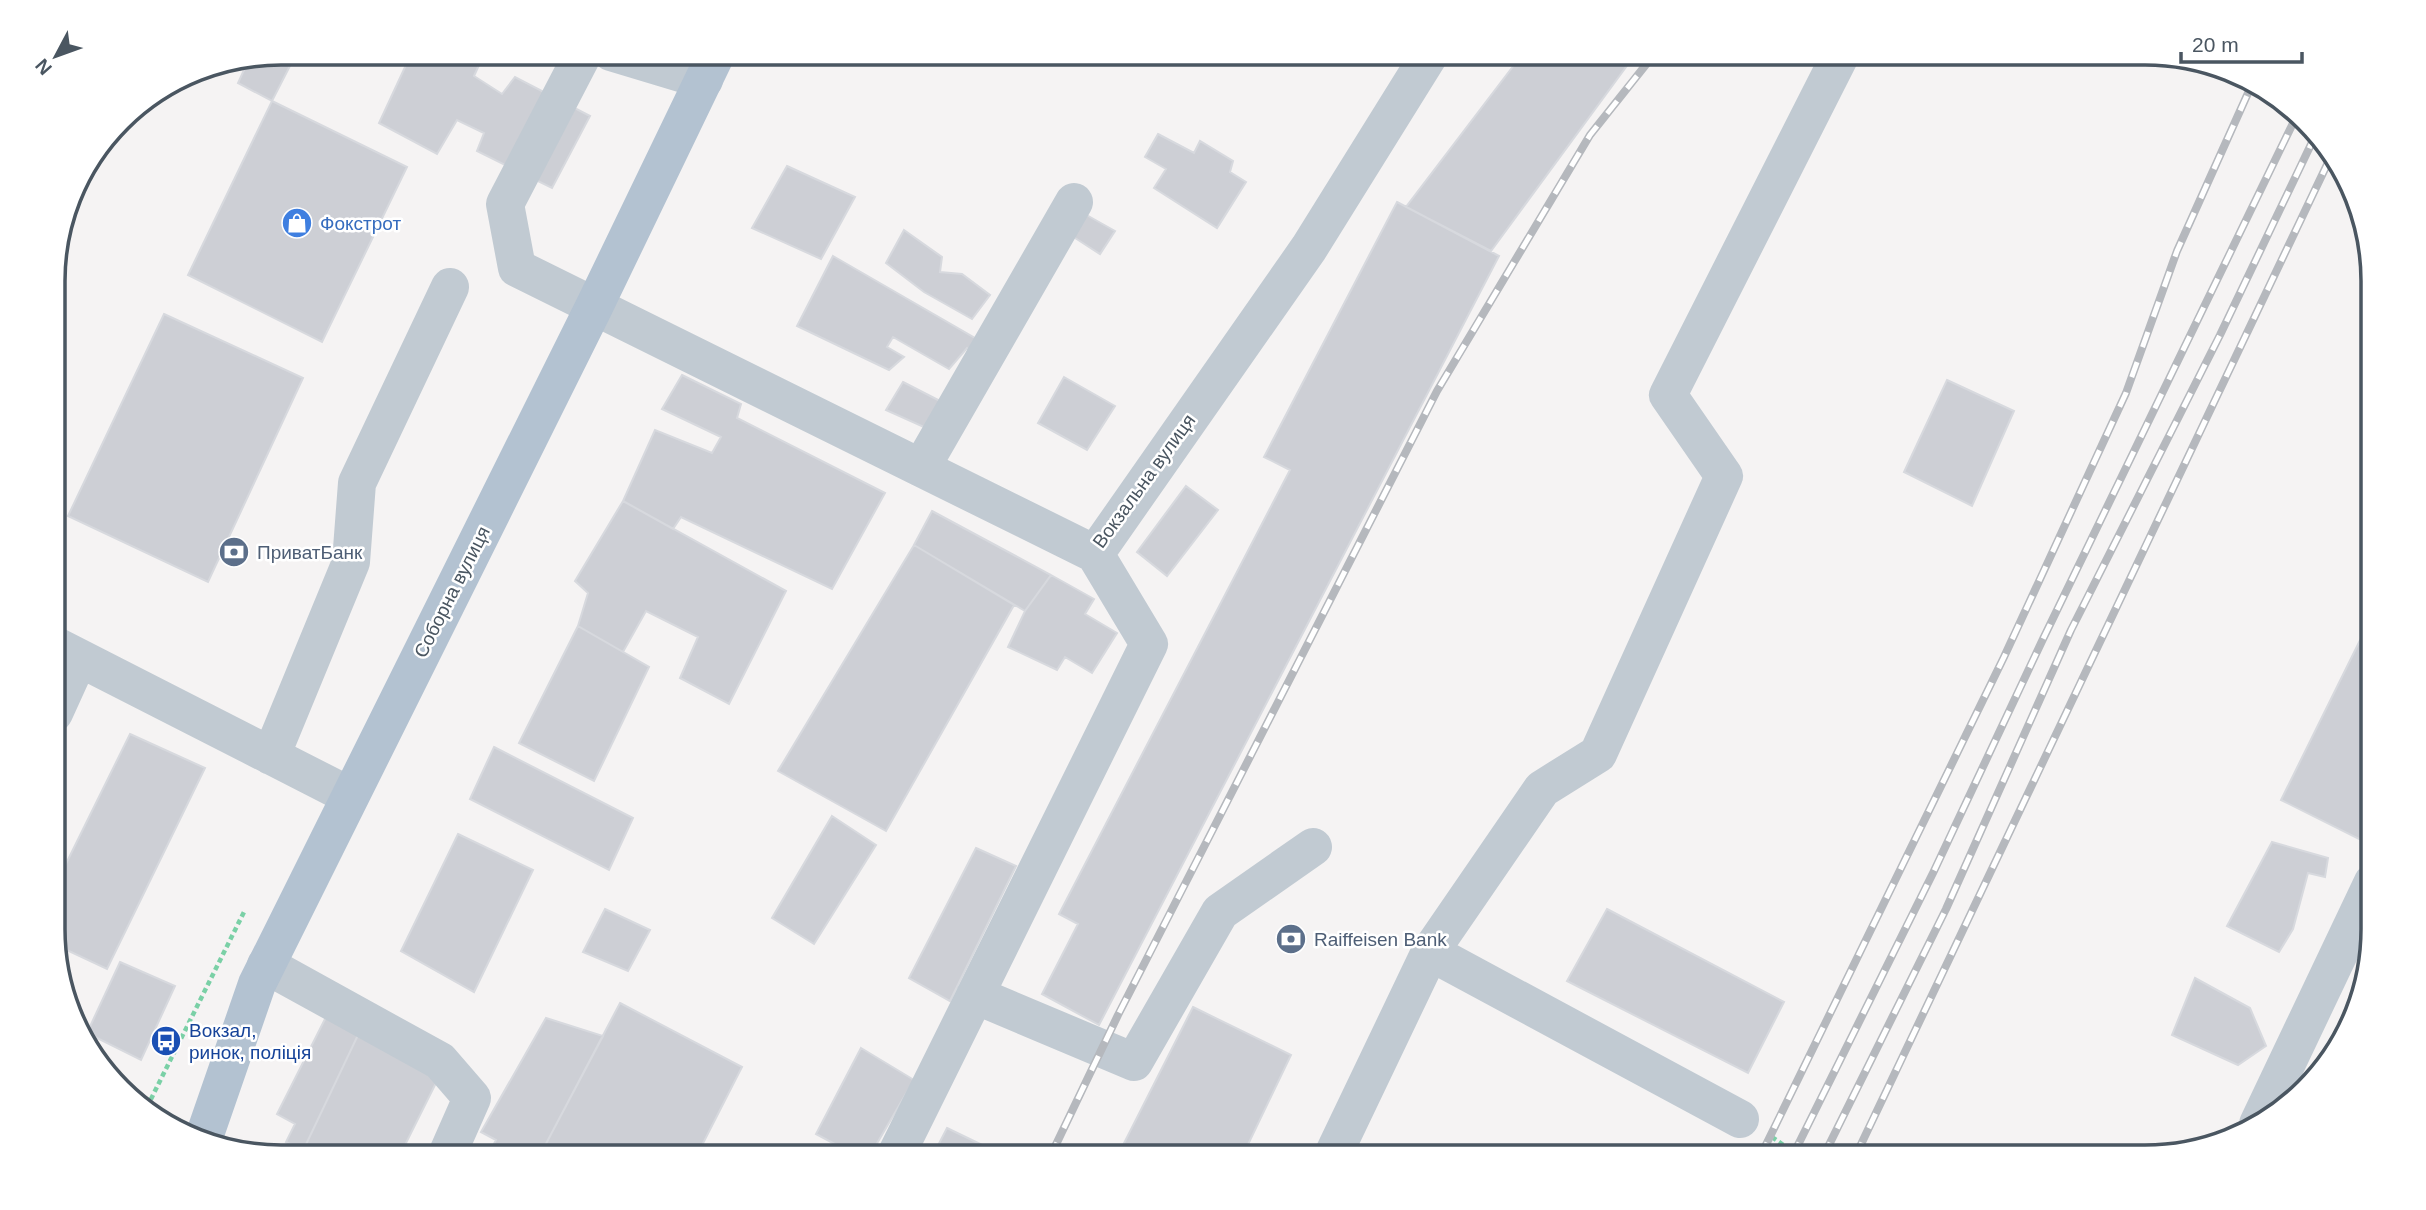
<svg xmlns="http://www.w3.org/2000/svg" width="2426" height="1210" font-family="Helvetica,sans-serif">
<rect width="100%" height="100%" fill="#f5f3f3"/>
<!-- building -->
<path fill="#cdcfd5" stroke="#d7d9de" stroke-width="2" d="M 412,52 L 485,52 L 474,76 L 502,94 L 515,77 L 590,116 L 552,188 L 477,151 L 484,133 L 457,120 L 437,154 L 379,123 Z
M 1524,52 L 1637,52 L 1491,251 L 1406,207 Z
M 275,54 L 292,62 L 272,101 L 238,83 L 249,59 Z
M 272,101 L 407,167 L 322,342 L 188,275 Z
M 1158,134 L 1194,153 L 1200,141 L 1233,161 L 1230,172 L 1246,182 L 1217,228 L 1154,188 L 1166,169 L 1145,157 Z
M 787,166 L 855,197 L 821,259 L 752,228 Z
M 1397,202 L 1499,256 L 1099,1025 L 1042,994 L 1078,924 L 1059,914 L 1290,470 L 1264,457 Z
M 1083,213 L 1115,231 L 1100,254 L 1072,236 Z
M 904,230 L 942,257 L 940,272 L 962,274 L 990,295 L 972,319 L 924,292 L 886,263 Z
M 833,256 L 980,341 L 973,356 L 967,348 L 949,369 L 893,337 L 887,347 L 904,357 L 889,370 L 797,326 Z
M 164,314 L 303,378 L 208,582 L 68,516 Z
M 682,375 L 741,404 L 737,418 L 885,493 L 832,589 L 681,517 L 673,529 L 623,501 L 655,430 L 712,453 L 721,437 L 662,409 Z
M 1064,377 L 1115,406 L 1087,450 L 1038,423 Z
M 1947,380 L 2014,411 L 1972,506 L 1904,472 Z
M 903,382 L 942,402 L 926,428 L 886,410 Z
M 1186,486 L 1218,510 L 1167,576 L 1137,552 Z
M 623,501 L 786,591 L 729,704 L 680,678 L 698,637 L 646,611 L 623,652 L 578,626 L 588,593 L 575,581 Z
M 932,511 L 1051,575 L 1025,611 L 914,545 Z
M 914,545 L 1014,605 L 886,831 L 778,771 Z
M 1051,575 L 1094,599 L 1085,614 L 1117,633 L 1092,673 L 1065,657 L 1057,670 L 1008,647 L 1025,611 Z
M 2373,614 L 2373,754 L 2361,777 L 2373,784 L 2373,823 L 2363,841 L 2281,800 Z
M 578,626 L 649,667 L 594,781 L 519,743 Z
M 130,734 L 205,768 L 107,969 L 54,944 L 54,888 Z
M 494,747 L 633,818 L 609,870 L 470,799 Z
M 832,816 L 876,845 L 814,944 L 772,918 Z
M 458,834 L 533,870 L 474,992 L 401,951 Z
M 2272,842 L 2328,858 L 2325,877 L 2308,873 L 2293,929 L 2279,952 L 2227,926 Z
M 976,848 L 1016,866 L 950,1001 L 909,978 Z
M 605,909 L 650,930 L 628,971 L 583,952 Z
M 1607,909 L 1784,1002 L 1748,1073 L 1567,981 Z
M 120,962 L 175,986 L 141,1060 L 87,1033 Z
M 2195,978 L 2250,1008 L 2266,1046 L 2238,1065 L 2172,1035 Z
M 620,1003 L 742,1067 L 696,1157 L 539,1157 Z
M 1193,1007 L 1291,1055 L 1242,1157 L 1117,1157 Z
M 326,1017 L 358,1035 L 303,1151 L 286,1142 L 295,1124 L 277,1114 Z
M 546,1018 L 603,1036 L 539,1157 L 487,1157 L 496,1140 L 481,1132 Z
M 358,1035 L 440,1075 L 399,1157 L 300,1157 Z
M 861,1048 L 914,1080 L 869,1157 L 859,1157 L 816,1134 Z
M 947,1128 L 1007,1157 L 932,1157 Z"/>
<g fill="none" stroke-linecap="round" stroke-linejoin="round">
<!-- path -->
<path stroke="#7ad0a6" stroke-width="4.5" stroke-dasharray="5 3.5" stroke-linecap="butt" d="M 147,1107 L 245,910
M 1772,1137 L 1800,1157"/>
<!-- minor -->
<path stroke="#c1cad2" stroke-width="38" d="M 584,52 L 505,204 L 517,268 L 1095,554 L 1309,248 L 1431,52
M 611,52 L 704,80
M 921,468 L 1074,202
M 54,645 L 350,796
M 54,713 L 79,658
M 271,756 L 351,562 L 357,483 L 450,287
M 1430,952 L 1740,1119
M 266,965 L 440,1061 L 472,1098 L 446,1157
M 975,995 L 1134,1062 L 1220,912 L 1313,847
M 2258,1124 L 2373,882
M 895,1157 L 1149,644 L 1095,554
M 1332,1157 L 1430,952 L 1542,789 L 1598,754 L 1724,476 L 1668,395 L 1842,52"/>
<!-- major -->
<path stroke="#b3c2d1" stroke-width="38" d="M 203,1140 L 257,984 L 594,307 L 717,52"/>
<!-- rail casing -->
<g stroke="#b5b8bd" stroke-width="8">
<path id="rail" d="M 1050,1157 L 1118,1015 L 1437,391 L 1590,135 L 1656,52
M 1760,1157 L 2004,657 L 2126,393 L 2177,251 L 2253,82
M 1792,1157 L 1933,873 L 2043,639 L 2295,119
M 1823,1157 L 1946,909 L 2071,630 L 2220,335 L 2315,136
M 1855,1157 L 2333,152"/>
</g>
<!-- rail -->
<use href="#rail" stroke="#fff" stroke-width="5" stroke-dasharray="16" stroke-linecap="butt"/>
</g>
<!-- icons -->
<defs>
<g id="shop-disc" transform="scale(1.575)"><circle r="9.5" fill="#3f7fe0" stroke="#fff"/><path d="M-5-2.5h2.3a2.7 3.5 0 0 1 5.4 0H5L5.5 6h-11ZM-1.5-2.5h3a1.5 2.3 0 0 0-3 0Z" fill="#fff"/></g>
<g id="bank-disc" transform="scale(1.575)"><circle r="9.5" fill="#5c6f8a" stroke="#fff"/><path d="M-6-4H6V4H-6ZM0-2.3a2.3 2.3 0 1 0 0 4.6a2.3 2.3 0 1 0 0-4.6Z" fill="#fff"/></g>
<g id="bus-disc" transform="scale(1.575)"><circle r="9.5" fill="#1a4fb4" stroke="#fff"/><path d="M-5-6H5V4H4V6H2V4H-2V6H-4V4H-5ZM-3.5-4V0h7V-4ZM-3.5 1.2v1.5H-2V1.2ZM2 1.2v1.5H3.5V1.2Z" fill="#fff"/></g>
</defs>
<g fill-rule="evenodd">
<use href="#shop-disc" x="297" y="223"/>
<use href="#bank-disc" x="234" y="552"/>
<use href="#bank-disc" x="1291" y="939"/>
<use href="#bus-disc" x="166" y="1041"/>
</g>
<g text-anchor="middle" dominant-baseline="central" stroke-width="5" stroke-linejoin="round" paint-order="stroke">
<!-- shop labels -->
<g font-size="19" fill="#366cbe" stroke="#fff" text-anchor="start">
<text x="320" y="223">Фокстрот</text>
</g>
<!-- street labels -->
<g font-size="19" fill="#4a5661" stroke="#fff">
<text transform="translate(1144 481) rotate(-54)">Вокзальна вулиця</text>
<text transform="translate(452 592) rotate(-63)">Соборна вулиця</text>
</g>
<!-- service labels -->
<g font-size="19" fill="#4e5e75" stroke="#fff" text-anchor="start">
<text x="257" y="552">ПриватБанк</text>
<text x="1314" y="939">Raiffeisen Bank</text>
</g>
<!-- transit labels -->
<g font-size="19" fill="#164399" stroke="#fff" text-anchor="start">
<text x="189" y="1030">Вокзал,<tspan x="189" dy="22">ринок, поліція</tspan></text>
</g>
</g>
<!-- crop -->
<path d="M0 0H2426V1210H0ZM281 65H2145A216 216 0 0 1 2361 281V929A216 216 0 0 1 2145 1145H281A216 216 0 0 1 65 929V281A216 216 0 0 1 281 65Z" fill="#fff" fill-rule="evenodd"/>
<path fill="none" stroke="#4a5661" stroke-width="3.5" d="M281 65H2145A216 216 0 0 1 2361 281V929A216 216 0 0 1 2145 1145H281A216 216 0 0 1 65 929V281A216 216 0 0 1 281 65Z"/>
<!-- north arrow -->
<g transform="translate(56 56) rotate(229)" stroke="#ffffff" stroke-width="5" paint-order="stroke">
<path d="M0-5L12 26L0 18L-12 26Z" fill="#4a5661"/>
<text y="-10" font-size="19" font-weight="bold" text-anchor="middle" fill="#4a5661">N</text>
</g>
<!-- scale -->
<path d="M2181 52v10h121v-10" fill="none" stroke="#4a5661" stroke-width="3.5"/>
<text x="2192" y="52" font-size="21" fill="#4a5661" stroke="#ffffff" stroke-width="5" paint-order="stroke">20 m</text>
</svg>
